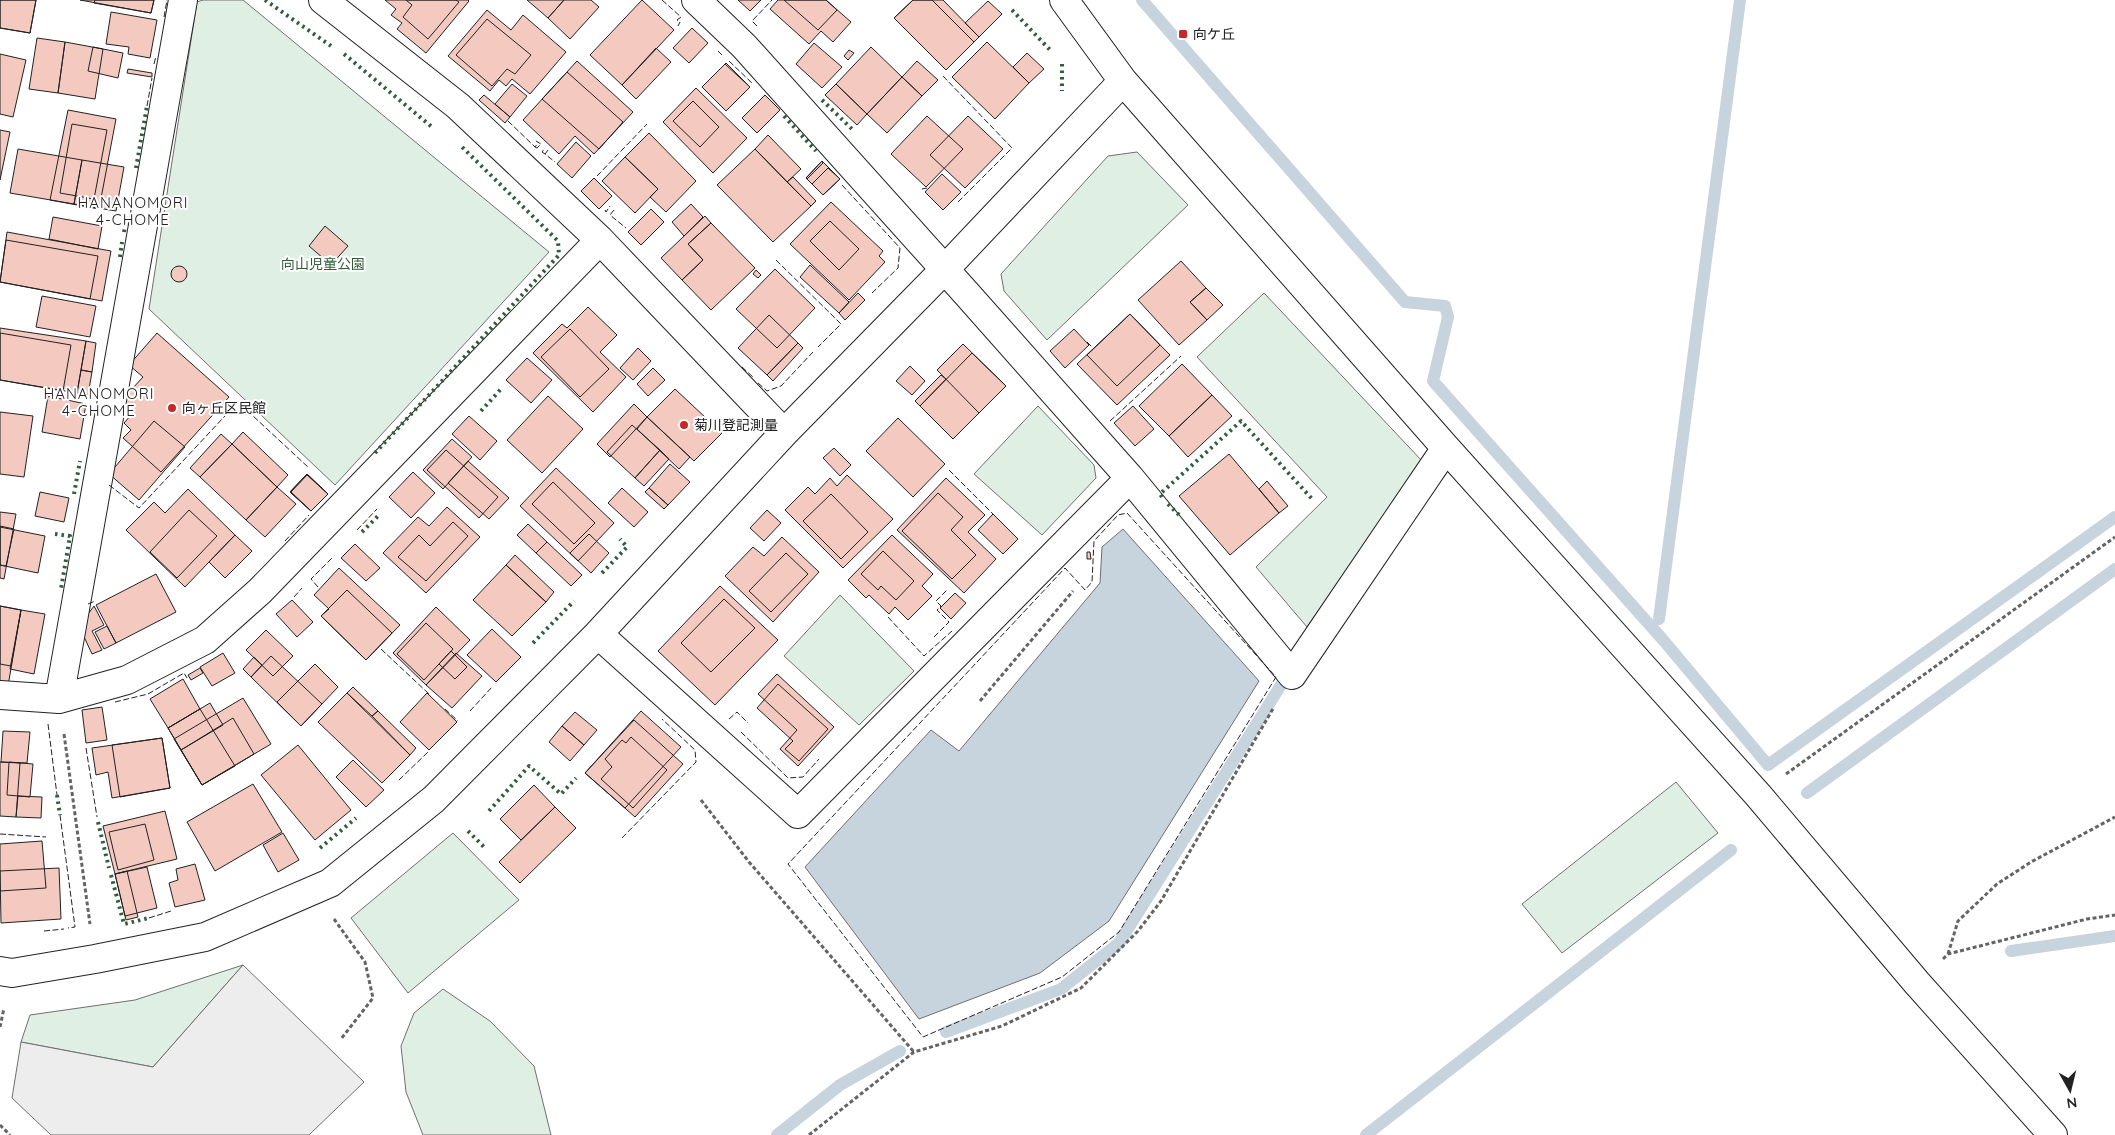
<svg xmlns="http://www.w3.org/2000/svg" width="2115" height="1135" font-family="Quicksand,'Noto Sans JP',sans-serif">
<rect width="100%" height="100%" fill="#fff"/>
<!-- green -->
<path fill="#e0efe3" stroke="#6f6f6f" d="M 203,0 L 243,0 L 549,252 L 335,485 L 149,309 L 197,2 Z
M 1137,152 L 1188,205 L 1047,340 L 1004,291 L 1001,274 L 1108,156 Z
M 1264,293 L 1423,462 L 1307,627 L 1256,567 L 1327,497 L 1197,357 Z
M 1038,406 L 1094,465 L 1096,478 L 1042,535 L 974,474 Z
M 840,595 L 914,671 L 859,725 L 784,656 Z
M 1676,782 L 1718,833 L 1562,953 L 1522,904 Z
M 453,833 L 519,900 L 408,993 L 351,918 Z
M 243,965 L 153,1067 L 21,1042 L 30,1015 L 135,1000 Z
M 443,989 L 490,1021 L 534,1066 L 551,1135 L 423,1135 L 406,1092 L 401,1046 L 414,1013 Z"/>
<!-- parking -->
<path fill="#ededed" stroke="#6f6f6f" d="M 243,965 L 364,1082 L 309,1135 L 51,1135 L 12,1098 L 21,1042 L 153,1067 Z"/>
<!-- water -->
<path fill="#c7d3dd" stroke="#6f6f6f" d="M 1123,529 L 1259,681 L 1109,921 L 1040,973 L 919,1019 L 805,867 L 931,730 L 959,751 L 1100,583 L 1102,547 Z"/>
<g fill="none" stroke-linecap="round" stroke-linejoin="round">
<!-- stream -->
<path stroke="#c7d3dd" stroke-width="12" d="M 1142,0 L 1405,302 L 1445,306 L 1448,317 L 1433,381 L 1664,641 L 1768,765 L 2115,517
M 1659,619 L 1740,0
M 1807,793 L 2115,569
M 2011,951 L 2115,936
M 946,1032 L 1061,989 L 1119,943 L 1291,669
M 777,1135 L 840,1085 L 900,1051
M 1366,1135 L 1731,850"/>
</g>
<!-- building -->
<path fill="#f3c9c0" stroke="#222" d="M 0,0 L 36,0 L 30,33 L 0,28 Z
M 0,0 L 36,0 L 30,33 L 0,28 Z
M 80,0 L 154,0 L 151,13 Z
M 95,0 L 154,0 L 151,13 L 94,3 Z
M 385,0 L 468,0 L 469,1 L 426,53 L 397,29 L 402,23 L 391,15 L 396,9 Z
M 406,0 L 456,0 L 459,2 L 428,39 L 403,17 L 412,5 Z
M 527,0 L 564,0 L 548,18 Z
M 564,0 L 591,0 L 599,7 L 570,39 L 548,18 Z
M 642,0 L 674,30 L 622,85 L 590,55 Z
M 738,0 L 761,0 L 750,11 Z
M 778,0 L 826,0 L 851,22 L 833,42 L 821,31 L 809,44 L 770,9 Z
M 784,0 L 826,0 L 837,10 L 818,30 Z
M 913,0 L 943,0 L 979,37 L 946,70 L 894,18 Z
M 913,0 L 932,0 L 974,42 L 946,70 L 894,18 Z
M 988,1 L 1002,14 L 979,37 L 965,23 Z
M 487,10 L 511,30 L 523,15 L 566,52 L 530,94 L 512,79 L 506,86 L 499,80 L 490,91 L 448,56 Z
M 111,12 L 157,20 L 150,58 L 128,54 L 129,47 L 106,44 Z
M 487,19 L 531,55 L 515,74 L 507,69 L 492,86 L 456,55 Z
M 692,28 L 708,43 L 689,63 L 673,48 Z
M 37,38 L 65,42 L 58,93 L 29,89 Z
M 65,42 L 103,49 L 95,99 L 58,93 Z
M 987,42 L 1029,83 L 995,119 L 952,77 Z
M 814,43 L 842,67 L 822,88 L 796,64 Z
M 93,47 L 123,53 L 118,78 L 88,71 Z
M 871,47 L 902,77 L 867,114 L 836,84 Z
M 656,48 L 671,62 L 636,99 L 622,85 Z
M 849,50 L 854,53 L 848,60 L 844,56 Z
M 1027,53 L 1044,69 L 1029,83 L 1013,67 Z
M 0,54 L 26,60 L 13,117 L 0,114 Z
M 577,61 L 633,112 L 594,154 L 575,136 L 559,154 L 523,120 Z
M 917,61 L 938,80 L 922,96 L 902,77 Z
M 726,63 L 750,87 L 725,64 Z
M 726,63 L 750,87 L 726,111 L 702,87 Z
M 128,69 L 152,73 L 152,77 L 127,73 Z
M 567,72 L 623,122 L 599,149 L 542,99 Z
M 902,77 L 922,96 L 887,133 L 867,114 Z
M 512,84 L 527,96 L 510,117 L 495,104 Z
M 836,84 L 867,114 L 857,125 L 825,95 Z
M 696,88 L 747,138 L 713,173 L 663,122 Z
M 484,95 L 510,117 L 505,123 L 479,100 Z
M 765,95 L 780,110 L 757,133 L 742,118 Z
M 693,101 L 719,127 L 700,147 L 673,121 Z
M 68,110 L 116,119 L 99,209 L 50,200 Z
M 927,116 L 963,149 L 926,187 L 891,154 Z
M 968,116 L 1003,149 L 965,188 L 930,155 Z
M 72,124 L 107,130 L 94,199 L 60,193 Z
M 0,130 L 10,132 L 0,180 Z
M 649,133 L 696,181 L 666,212 L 650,197 L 658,189 L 625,157 Z
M 768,135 L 801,169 L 787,182 L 755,149 Z
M 576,142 L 591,156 L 572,178 L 557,164 Z
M 18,149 L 82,160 L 74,204 L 10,193 Z
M 755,149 L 811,206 L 773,242 L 717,185 Z
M 625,157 L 658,189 L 635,213 L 602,181 Z
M 82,160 L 124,167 L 116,211 L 74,204 Z
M 822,161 L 823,163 L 807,179 L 806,178 Z
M 822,161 L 840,179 L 823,195 L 806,178 Z
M 828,168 L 840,179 L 823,195 L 812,184 Z
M 942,174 L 961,192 L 943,210 L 925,192 Z
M 793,177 L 816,201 L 811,206 L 787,182 Z
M 594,178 L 612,196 L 599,209 L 581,191 Z
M 831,202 L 883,251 L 879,256 L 885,262 L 849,300 L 790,244 Z
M 691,204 L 703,217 L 684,236 L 672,222 Z
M 651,209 L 664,222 L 641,245 L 628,232 Z
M 705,216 L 711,223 L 688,244 L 703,260 L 682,280 L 661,258 Z
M 53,217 L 102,226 L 98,249 L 49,239 Z
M 830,221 L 859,249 L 839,270 L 810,241 Z
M 711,223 L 755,268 L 711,310 L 682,280 L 703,260 L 688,244 Z
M 325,226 L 348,246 L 331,265 L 309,246 Z
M 7,232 L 111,251 L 102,301 L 0,282 Z
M 6,240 L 98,256 L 90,299 L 0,282 Z
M 1181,261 L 1206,288 L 1190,302 L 1207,320 L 1179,345 L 1138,300 Z
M 810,265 L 849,302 L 839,313 L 800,277 Z
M171 274a8 8 0 1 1 16 0a8 8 0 1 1-16 0Z
M 775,269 L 815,308 L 777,348 L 736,309 Z
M 756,270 L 761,275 L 758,278 L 753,274 Z
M 1206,288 L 1223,305 L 1207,320 L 1190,302 Z
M 858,293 L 865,300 L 845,320 L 839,313 Z
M 42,296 L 96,306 L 90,337 L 36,327 Z
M 588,307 L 617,335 L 600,352 L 626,377 L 593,412 L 533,353 L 562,324 L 567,328 Z
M 1130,314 L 1160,345 L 1117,386 L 1087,355 Z
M 1130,314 L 1170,355 L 1117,405 L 1077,364 Z
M 769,315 L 798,343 L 767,375 L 738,348 Z
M 0,328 L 86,341 L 77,393 L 0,380 Z
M 570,329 L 609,369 L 580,397 L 541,357 Z
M 1074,329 L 1089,345 L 1065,368 L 1050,351 Z
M 0,333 L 71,345 L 63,391 L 0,380 Z
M 157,333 L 229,397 L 161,472 L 123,438 L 131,430 L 124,423 L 132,414 L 120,402 L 143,377 L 129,365 Z
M 86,341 L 96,343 L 92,372 L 81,370 Z
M 798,343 L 803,348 L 773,381 L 767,375 Z
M 963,344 L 1006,386 L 979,413 L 937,370 Z
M 638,348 L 651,361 L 633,380 L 620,368 Z
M 972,353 L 1006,386 L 953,439 L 920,406 Z
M 527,358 L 552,380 L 531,403 L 506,380 Z
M 1182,364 L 1212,395 L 1169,436 L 1139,406 Z
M 910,366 L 925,381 L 912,395 L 896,381 Z
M 653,368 L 665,380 L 648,396 L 637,384 Z
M 81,370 L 92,372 L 88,395 L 77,393 Z
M 941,375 L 946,379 L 920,406 L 915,401 Z
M 675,389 L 722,433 L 694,461 L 647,417 Z
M 1212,395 L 1232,416 L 1188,457 L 1169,436 Z
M 48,396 L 86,404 L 80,439 L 42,432 Z
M 548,396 L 583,429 L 542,473 L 507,440 Z
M 634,404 L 647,417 L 610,457 L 597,444 Z
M 1133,406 L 1154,429 L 1135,446 L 1114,423 Z
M 0,412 L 33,416 L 24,477 L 0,474 Z
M 469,416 L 497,441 L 480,460 L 452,434 Z
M 647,417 L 690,457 L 679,469 L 637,429 Z
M 898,418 L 945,464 L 913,497 L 866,451 Z
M 154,421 L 185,447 L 139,500 L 109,474 Z
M 632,425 L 660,450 L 635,478 L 607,452 Z
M 243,432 L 288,475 L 277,487 L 232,444 Z
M 221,434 L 232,444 L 200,477 L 190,468 Z
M 452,439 L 472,457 L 443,489 L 423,470 Z
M 232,444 L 277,487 L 246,520 L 200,477 Z
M 834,448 L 851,465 L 840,476 L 823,458 Z
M 446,450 L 498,497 L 479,518 L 427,470 Z
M 660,450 L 669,459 L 644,486 L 635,478 Z
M 1229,454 L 1279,513 L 1230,555 L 1179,496 Z
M 468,461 L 509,498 L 489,519 L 448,483 Z
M 670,464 L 690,482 L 668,505 L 649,488 Z
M 556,468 L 614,523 L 578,561 L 520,506 Z
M 413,472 L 435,493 L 411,518 L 389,497 Z
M 307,474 L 328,494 L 311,511 L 290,492 Z
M 307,474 L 328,494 L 307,475 L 291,492 L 311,511 L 290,492 Z
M 847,475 L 893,519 L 843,568 L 785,510 L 808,487 L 815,494 L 830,478 L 837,486 Z
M 946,478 L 985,515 L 968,532 L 996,559 L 964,593 L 897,530 Z
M 1267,481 L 1288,506 L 1279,513 L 1259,489 Z
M 553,482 L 595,523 L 574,544 L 532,504 Z
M 277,487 L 296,504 L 265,537 L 246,520 Z
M 622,488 L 648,512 L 634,527 L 608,503 Z
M 649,488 L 668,505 L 664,509 L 645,492 Z
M 188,489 L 235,535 L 185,587 L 126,530 L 154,502 L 165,513 Z
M 40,492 L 69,498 L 64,522 L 35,516 Z
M 938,493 L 963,517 L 951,530 L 976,555 L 952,579 L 902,531 Z
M 831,494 L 868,532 L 841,559 L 803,521 Z
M 447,507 L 480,537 L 426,593 L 383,553 L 418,517 L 429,526 Z
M 189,510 L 217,536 L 177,578 L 150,552 Z
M 767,510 L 781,523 L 764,541 L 750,528 Z
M 0,512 L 16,514 L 4,579 L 0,578 Z
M 993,514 L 1018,539 L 1003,554 L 978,530 Z
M 453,522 L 468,536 L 426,581 L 398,557 L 419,535 L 430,546 Z
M 528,524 L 547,542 L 536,553 L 517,535 Z
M 0,526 L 14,529 L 6,566 L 0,565 Z
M 0,527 L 45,536 L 38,573 L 0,565 Z
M 589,534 L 609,553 L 591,573 L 570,553 Z
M 235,535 L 252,551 L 225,578 L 209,562 Z
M 892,535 L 933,574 L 922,586 L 932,596 L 908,620 L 895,607 L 889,614 L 869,595 L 866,598 L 848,580 Z
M 782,537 L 819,572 L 773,622 L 725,576 L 753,547 L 764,556 Z
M 547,542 L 582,575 L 571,586 L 536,553 Z
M 355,544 L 380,568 L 366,581 L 341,558 Z
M 883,551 L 914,581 L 896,600 L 881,586 L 878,590 L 861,574 Z
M 1087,552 L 1090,552 L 1091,559 L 1087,559 Z
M 786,553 L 808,574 L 771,612 L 749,591 Z
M 515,555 L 554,592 L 546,602 L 506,565 Z
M 506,565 L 546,602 L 512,636 L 473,600 Z
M 339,568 L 400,625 L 366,660 L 321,616 L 329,609 L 314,595 Z
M 156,574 L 176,612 L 116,643 L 96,605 Z
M 720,586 L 778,640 L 715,705 L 658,651 Z
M 347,590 L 392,633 L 366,660 L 321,616 Z
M 955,593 L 966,603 L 951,619 L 940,608 Z
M 724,599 L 755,628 L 711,672 L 681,643 Z
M 292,600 L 313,622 L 297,637 L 276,614 Z
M 0,606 L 21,610 L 11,666 L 0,664 Z
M 0,606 L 21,610 L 8,686 L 0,685 Z
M 94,606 L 104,625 L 92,631 L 102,650 L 92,654 L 79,626 Z
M 436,607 L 470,640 L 426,685 L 393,653 Z
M 21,610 L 45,614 L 34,674 L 10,669 Z
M 426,623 L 453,649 L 424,680 L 397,654 Z
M 107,626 L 116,643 L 104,649 L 95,632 Z
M 492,629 L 521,657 L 496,682 L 467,655 Z
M 266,630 L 293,656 L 273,676 L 246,650 Z
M 451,651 L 467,667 L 455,679 L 439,664 Z
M 223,653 L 235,673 L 212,686 L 200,667 Z
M 456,653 L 482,676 L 452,708 L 426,685 Z
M 271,656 L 322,704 L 301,726 L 251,677 Z
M 254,657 L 262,665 L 251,677 L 243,669 Z
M 315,664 L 338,687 L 301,726 L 277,702 Z
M 200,668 L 203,673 L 191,680 L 188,675 Z
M 777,674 L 834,727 L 798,766 L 780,749 L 797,730 L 758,694 Z
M 183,679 L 200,709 L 168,728 L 150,699 Z
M 778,684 L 828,729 L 799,761 L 785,749 L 793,741 L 757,708 Z
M 353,687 L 378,711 L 372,716 L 347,693 Z
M 347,693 L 410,755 L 382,783 L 318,722 Z
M 427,693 L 457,722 L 429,750 L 400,722 Z
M 243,698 L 271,744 L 202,785 L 174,739 Z
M 210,703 L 223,725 L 181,750 L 168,728 Z
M 102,707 L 107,740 L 86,743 L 82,710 Z
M 200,709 L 235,766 L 202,785 L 168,728 Z
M 378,711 L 416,748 L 410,755 L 372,716 Z
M 641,711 L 681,747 L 625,808 L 585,773 Z
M 575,712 L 597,730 L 584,745 L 562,726 Z
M 233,718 L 254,754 L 202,785 L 181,750 Z
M 634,720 L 683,764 L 635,817 L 585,773 Z
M 562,726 L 584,745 L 570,761 L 549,742 Z
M 3,731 L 30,732 L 27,763 L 1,762 Z
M 631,737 L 667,770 L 633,808 L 601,779 L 612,767 L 605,759 L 622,740 L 626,743 Z
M 162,738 L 170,788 L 112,798 L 108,772 L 96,775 L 92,748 Z
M 162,738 L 170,788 L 120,797 L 112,745 Z
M 298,745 L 351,810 L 315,840 L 261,775 Z
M 353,760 L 384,790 L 366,807 L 336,777 Z
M 0,762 L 20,763 L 16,817 L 0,816 Z
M 9,762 L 33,764 L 30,797 L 7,795 Z
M 253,784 L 282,832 L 215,871 L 187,822 Z
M 534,785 L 555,807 L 521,840 L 500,819 Z
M 18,796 L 42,797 L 41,818 L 16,817 Z
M 555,807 L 576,828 L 520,883 L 499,862 Z
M 165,811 L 177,859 L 115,874 L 103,826 Z
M 145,824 L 154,860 L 118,870 L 109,832 Z
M 283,833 L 299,860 L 278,872 L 263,845 Z
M 42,841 L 46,888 L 0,891 L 0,844 Z
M 195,864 L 205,900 L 175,907 L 169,883 L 178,880 L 176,869 Z
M 147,867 L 157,908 L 125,916 L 115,874 Z
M 59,868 L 61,919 L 1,923 L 0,871 Z
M 127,871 L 138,917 L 126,920 L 115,874 Z"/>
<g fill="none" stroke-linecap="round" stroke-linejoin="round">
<!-- minor casing -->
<g stroke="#222" stroke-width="30">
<path id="minor" d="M 323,0 L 458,106 L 600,240 L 784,433
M 696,0 L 744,46 L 966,293 L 1130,478 L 1292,675 L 1446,448
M 1064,0 L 1123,81 L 1446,448 L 1758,795 L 1917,983 L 2053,1135
M 598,634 L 798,814 L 1130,478
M 0,695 L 59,699 L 127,680 L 205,640 L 260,591 L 600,240
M 59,699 L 183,0
M 0,971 L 12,973 L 95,959 L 205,937 L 330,883 L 434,799 L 598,634 L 784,433 L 945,269 L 1123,81"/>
</g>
<!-- path -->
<path stroke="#646464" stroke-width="3" stroke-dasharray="4 2.5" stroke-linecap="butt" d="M 980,701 L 1073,591
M 64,734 L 90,924
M 1786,774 L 2115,537
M 701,800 L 749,862 L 914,1052
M 334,919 L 365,962 L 373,998 L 341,1039
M 1948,954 L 1958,921 L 1997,884 L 2031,862 L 2115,817
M 1943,959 L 1948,954 L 2087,919 L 2115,915
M 0,1027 L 4,1008
M 0,1125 L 10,1135
M 809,1135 L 914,1052 L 1002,1026 L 1081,988 L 1138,931 L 1161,901 L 1274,707"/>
<!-- minor -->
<use href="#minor" stroke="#fff" stroke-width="28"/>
<!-- hedge -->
<path stroke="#2f5e38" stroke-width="4" stroke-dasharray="2.5 4" stroke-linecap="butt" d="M 265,0 L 334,48
M 1012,10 L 1052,52
M 344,54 L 432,127
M 1062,64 L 1062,91
M 822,100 L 852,129 L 853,127
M 784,116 L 816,151
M 136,168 L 147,106
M 124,232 L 127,213
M 120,257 L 122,242
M 481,411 L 501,389
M 375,453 L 559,255 L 558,241 L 461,146
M 74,494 L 80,461
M 1162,497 L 1160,494 L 1241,421 L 1314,501
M 1168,504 L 1179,515
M 362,532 L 379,515
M 55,534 L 70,536 L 61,589
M 602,573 L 627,547 L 620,539
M 533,643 L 574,601
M 57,795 L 60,815
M 489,811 L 529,766 L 561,794 L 576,778
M 98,822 L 109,868
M 468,831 L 486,849
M 320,848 L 356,818
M 111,875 L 124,924 L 149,918"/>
<!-- fence -->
<path stroke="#222" stroke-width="1" stroke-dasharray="6 2.5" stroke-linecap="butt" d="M 662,0 L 681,17 L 677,20 L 680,22 L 678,26
M 164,17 L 167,0
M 757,26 L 752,21 L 772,0
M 718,51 L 722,55
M 729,61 L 753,84
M 154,64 L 156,56
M 943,76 L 1012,148 L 958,202
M 147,106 L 152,78
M 508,121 L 535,147 L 538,143
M 535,147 L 537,148 L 541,144 L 536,141
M 548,150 L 545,154 L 555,162
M 545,154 L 542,152 L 545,148
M 597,176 L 647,124
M 842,185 L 900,248 L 898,268 L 872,293
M 922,189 L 927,188
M 605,210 L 606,212 L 610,206
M 614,210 L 610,215 L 626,228
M 776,260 L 841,324 L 818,347
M 1087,342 L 1092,347
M 742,367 L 754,378
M 758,383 L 767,391 L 781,386 L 813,352
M 1110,421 L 1181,356
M 949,470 L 993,514
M 109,485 L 139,508 L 238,402 L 309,468
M 1127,513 L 1276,677 L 1119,932 L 1062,977 L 923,1037 L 788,864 L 1065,568 L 1085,590 L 1092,582 L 1094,541 L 1118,515 Z
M 357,530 L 377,509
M 285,541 L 309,515
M 318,587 L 311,579 L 332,558
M 294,597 L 302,588
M 88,604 L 95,601
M 888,617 L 924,656 L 952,631
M 934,637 L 949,622 L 937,610 L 941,606 L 936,601 L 948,589
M 381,649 L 429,694
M 115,702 L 148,694 L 184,673 L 187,678
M 445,709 L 458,721
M 470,711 L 493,686
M 729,719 L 737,712 L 748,723
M 48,724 L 57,795
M 741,732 L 788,778 L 803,777 L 819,759
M 86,748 L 97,817
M 399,780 L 428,752
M 60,815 L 75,927 L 68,928
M 0,834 L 46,837
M 622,838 L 696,762 L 695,750 L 662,719
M 149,918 L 171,911
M 44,931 L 64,929"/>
</g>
<!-- markers -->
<g fill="#c62828" stroke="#fff" stroke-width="2">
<rect x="1178" y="29" width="10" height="10" rx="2.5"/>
<circle cx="172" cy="408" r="5"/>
<circle cx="684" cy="425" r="5"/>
</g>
<g text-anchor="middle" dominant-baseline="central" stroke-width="4" stroke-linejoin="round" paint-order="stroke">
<!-- poi labels -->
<g font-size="14" fill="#222" stroke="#fff" text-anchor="start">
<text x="1193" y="34">向ケ丘</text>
<text x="182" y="408">向ヶ丘区民館</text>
<text x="694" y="425">菊川登記測量</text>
</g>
<!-- park labels -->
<g font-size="14" fill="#2f5e38" stroke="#fff">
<text x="323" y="264">向山児童公園</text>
</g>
<!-- neighbourhood labels -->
<g font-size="15" letter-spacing="1" fill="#222" stroke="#fff">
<text x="133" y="202">HANANOMORI<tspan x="133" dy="17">4-CHOME</tspan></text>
<text x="99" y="393">HANANOMORI<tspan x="99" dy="17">4-CHOME</tspan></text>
</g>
</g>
<!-- north arrow -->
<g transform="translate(2070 1090) rotate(172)" stroke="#ffffff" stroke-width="4" paint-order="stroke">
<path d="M0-4L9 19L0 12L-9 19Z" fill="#222222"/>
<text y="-8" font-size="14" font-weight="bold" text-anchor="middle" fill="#222222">N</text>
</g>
</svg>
